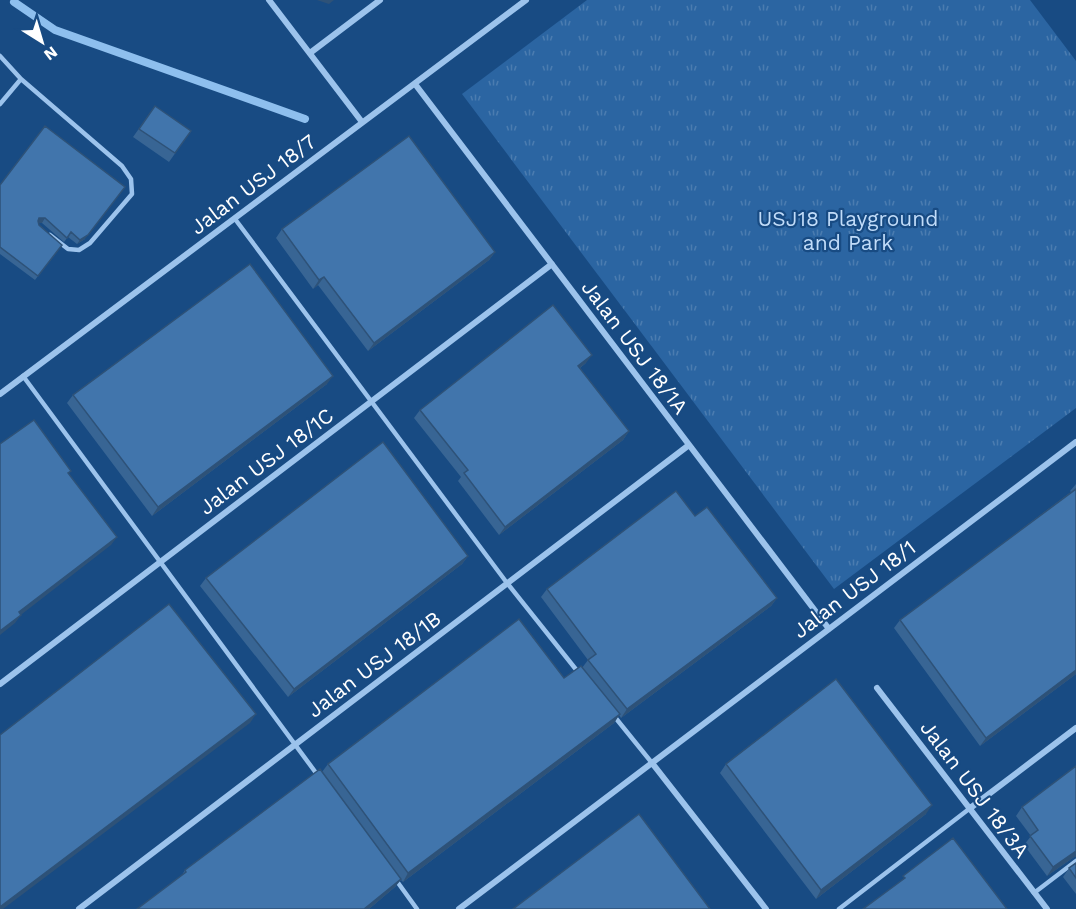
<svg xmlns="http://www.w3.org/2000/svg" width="1076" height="909" font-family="'Work Sans',sans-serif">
<defs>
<pattern id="park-tufts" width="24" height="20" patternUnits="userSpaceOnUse" patternTransform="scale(1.5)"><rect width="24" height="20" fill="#2b65a2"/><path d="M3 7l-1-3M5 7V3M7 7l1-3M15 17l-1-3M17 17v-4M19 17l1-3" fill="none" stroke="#4b7cb0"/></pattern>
</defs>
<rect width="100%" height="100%" fill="#184b83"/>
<!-- park -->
<path fill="url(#park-tufts)" d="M 587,0 L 1030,0 L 1076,61 L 1076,408 L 834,589 L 462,94 Z"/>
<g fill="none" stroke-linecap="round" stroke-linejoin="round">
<!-- stream -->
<path stroke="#8ebfee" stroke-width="8" d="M 14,2 L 55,30 L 305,119"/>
<!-- lane -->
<path stroke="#9cc3ec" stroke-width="4.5" d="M 0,56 L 21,79 L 0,104
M 21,79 L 122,166 L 131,179 L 132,194 L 90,243 L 79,250 L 68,249 L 50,235
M 235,219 L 507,583 L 578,672
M 23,376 L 319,777
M 614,716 L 652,763
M 396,880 L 417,909
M 1034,893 L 1076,861
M 839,909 L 969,809"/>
<!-- street -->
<path stroke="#9cc3ec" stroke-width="6" d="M 269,0 L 362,122
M 310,53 L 380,0
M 415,84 L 829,629
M 0,394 L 526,0
M 0,684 L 552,264
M 877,688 L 1047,909
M 652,763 L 766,909
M 969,809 L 1076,728
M 79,909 L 689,445
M 459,909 L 1076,442"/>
</g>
<!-- wall -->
<path fill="#386594" d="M 155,106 L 191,131 L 169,162 L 133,137 Z
M 0,185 L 85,239 L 77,244 L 68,237 L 64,242 L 42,223 L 38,223 L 39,225 L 62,245 L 35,280 L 0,254 Z
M 282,229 L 495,252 L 489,260 L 368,351 L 318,285 L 313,289 L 276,238 Z
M 586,363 L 580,368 L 629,431 L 623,440 L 499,535 L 458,481 L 461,477 L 414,418 L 420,410 Z
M 327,384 L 152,516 L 67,403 L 73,395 Z
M 1076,484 L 1076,674 L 980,746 L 894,628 L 900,620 L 1071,492 L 1070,491 Z
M 695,516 L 777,598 L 771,606 L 621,718 L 619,715 L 614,723 L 403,882 L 401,880 L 395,887 L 369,909 L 137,909 L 182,875 L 185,870 L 322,772 L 328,764 L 564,678 L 582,668 L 588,660 L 541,597 L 547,589 Z
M 468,556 L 462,564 L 288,697 L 200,586 L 206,578 Z
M 726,764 L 926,814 L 816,899 L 720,773 Z
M 1076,766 L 1076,857 L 1074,857 L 1047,876 L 1024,845 L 1031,836 L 1016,816 L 1022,807 Z
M 1076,863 L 1076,894 L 1063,877 L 1069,868 Z"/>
<!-- shaded-wall -->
<path fill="#2e5278" d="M 317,0 L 334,0 L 329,4 Z
M 125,187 L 85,239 L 77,244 L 80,240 Z
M 39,218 L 45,218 L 42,223 L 36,223 Z
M 495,252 L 489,260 L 368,351 L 374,343 Z
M 324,277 L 318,285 L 313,289 L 319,280 Z
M 592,355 L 586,363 L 572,374 L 578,366 Z
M 333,376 L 327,384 L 152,516 L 158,507 Z
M 629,431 L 623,440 L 499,535 L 505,527 Z
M 117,537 L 111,545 L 13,621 L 19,612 Z
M 468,556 L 462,564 L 288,697 L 294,689 Z
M 777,598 L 771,606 L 621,718 L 627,709 Z
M 21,615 L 15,623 L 0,635 L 0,631 Z
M 1076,670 L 1076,674 L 980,746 L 986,738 Z
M 256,714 L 250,723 L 3,909 L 0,909 L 0,907 Z
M 620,714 L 614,723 L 403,882 L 408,873 Z
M 932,805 L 926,814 L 816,899 L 821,890 Z
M 1076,851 L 1076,857 L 1074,857 L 1047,876 L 1053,867 Z
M 401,879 L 395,887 L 369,909 L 364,909 Z"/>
<!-- building -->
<path fill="#4175ac" stroke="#2e5278" stroke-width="1.5" d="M 155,106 L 191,131 L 175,153 L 139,129 Z
M 45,126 L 125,187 L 88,235 L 80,240 L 71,232 L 67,238 L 45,218 L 39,218 L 38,221 L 39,225 L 62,245 L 38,276 L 0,247 L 0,185 Z
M 409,136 L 495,252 L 374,343 L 324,277 L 319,280 L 282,229 Z
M 250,264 L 333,376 L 158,507 L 73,395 Z
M 553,305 L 592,355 L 578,366 L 629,431 L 505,527 L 464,473 L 468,470 L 420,410 Z
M 34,420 L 71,471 L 68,473 L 117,537 L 19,612 L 21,615 L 0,631 L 0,444 Z
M 383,442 L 468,556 L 294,689 L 206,578 Z
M 1076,489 L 1076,670 L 986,738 L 900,620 Z
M 676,491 L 695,516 L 707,507 L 777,598 L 627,709 L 588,660 L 596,654 L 547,589 Z
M 169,604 L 256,714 L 0,907 L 0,735 Z
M 519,619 L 564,678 L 581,666 L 620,714 L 408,873 L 328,764 Z
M 836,679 L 932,805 L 821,890 L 726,764 Z
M 1076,766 L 1076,851 L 1053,867 L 1030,836 L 1038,830 L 1022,807 Z
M 320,769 L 401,879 L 369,905 L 364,909 L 137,909 L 186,872 L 185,870 Z
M 639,814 L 710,909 L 513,909 Z
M 953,838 L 1007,909 L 863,909 L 905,878 L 903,876 Z
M 1076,863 L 1076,878 L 1069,868 Z"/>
<g text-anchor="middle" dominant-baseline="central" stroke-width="4.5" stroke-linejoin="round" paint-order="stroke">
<!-- street labels -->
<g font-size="21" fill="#fff" stroke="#184b83">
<text transform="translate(253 184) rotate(-37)">Jalan USJ 18/7</text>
<text transform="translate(635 347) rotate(53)">Jalan USJ 18/1A</text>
<text transform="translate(266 461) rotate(-37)">Jalan USJ 18/1C</text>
<text transform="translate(854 589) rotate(-37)">Jalan USJ 18/1</text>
<text transform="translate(374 664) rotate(-37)">Jalan USJ 18/1B</text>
<text transform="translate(975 789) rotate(53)">Jalan USJ 18/3A</text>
</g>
<!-- park labels -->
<g font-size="21" fill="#c1dcf9" stroke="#184b83">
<text x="848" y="218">USJ18 Playground<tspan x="848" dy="24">and Park</tspan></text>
</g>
</g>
<!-- north arrow -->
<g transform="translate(42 42) rotate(143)" stroke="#184b83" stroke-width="4.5" paint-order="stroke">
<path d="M0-4.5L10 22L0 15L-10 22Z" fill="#ffffff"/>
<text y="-9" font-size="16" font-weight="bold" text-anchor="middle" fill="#ffffff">N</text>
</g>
</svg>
